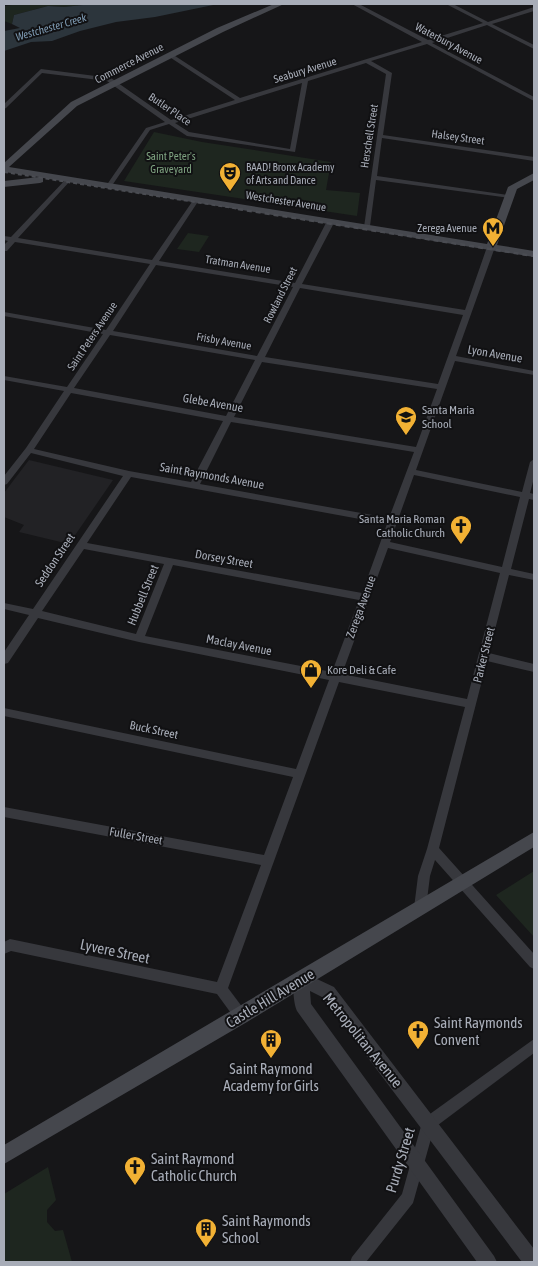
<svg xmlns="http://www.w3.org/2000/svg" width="538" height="1266" font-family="'Asap Condensed',sans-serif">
<rect width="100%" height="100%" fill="#161618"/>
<!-- built -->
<path fill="#222225" d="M 29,460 L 113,480 L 69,544 L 19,532 L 24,525 L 4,517 L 4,493 Z"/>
<!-- green -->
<path fill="#1e261f" d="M 19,4 L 92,4 L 64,7 L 48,6 L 14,15 L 12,24 L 4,21 L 4,6 Z
M 154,132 L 202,142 L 331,162 L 326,190 L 360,193 L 357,216 L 124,181 Z
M 188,233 L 209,236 L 199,252 L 177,249 Z
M 534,871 L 534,937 L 496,895 Z
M 48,1167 L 56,1200 L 47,1210 L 47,1222 L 55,1231 L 63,1230 L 72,1262 L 4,1262 L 4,1194 Z"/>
<!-- water -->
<path fill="#2c353c" d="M 92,4 L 218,4 L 155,17 L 116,22 L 80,31 L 52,41 L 31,42 L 4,51 L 4,31 L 20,28 L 12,24 L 14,15 L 48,6 L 64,7 Z"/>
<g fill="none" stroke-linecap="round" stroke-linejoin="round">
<!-- minor -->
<path fill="#37383d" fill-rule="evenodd" d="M 352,4 L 359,4 L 428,40 L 483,23 L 446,4 L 453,4 L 488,22 L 534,7 L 534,11 L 492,24 L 534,45 L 534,49 L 487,25 L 432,43 L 534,97 L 534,101 L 427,44 L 371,61 L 392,73 L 383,135 L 534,157 L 534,161 L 382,138 L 377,176 L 508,195 L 510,196 L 510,198 L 376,180 L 370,226 L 364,227 L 386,74 L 366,63 L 308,81 L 295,152 L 187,136 L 169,124 L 150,130 L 111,187 L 109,188 L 106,186 L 146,128 L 165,122 L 107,81 L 42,73 L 6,108 L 4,109 L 4,104 L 41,69 L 111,78 L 171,120 L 235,100 L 168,56 L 168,54 L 172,54 L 240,98 L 422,42 ZM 302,83 L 290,149 L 189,132 L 175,123 Z
M 69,177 L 71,178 L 71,180 L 18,238 L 152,260 L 194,199 L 196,198 L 199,200 L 159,261 L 295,283 L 327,221 L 331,219 L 335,221 L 302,284 L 465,310 L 487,247 L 491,245 L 495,247 L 456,356 L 534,371 L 534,375 L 455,361 L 416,470 L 522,492 L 530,462 L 534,459 L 534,478 L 530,493 L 534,494 L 534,500 L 529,499 L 511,569 L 534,574 L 534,580 L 509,575 L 489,653 L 534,664 L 534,672 L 487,661 L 439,848 L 534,954 L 534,969 L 530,967 L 435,860 L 430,876 L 426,908 L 424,912 L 420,913 L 416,912 L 414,908 L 418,876 L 427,849 L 465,707 L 339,682 L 228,988 L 246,1012 L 247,1016 L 246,1020 L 241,1022 L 236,1020 L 217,994 L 11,951 L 4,954 L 4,942 L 10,939 L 217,982 L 261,865 L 4,817 L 4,807 L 264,855 L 293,777 L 4,716 L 4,708 L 296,769 L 329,680 L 139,642 L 38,618 L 8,663 L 4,664 L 4,652 L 29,615 L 4,609 L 4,603 L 33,609 L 123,476 L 31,453 L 7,484 L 4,485 L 4,476 L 26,448 L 64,391 L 4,380 L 4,376 L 67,387 L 103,334 L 4,316 L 4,312 L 106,330 L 150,264 L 15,242 L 7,251 L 4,251 L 4,245 L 8,241 L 4,240 L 4,236 L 11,237 L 67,178 ZM 156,265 L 293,287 L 257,356 L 113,331 ZM 300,288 L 463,315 L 438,384 L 265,357 ZM 110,335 L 255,360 L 226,416 L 74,388 ZM 262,362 L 437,389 L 416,447 L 234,417 ZM 71,393 L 223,421 L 191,482 L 129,471 L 34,449 ZM 231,422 L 414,452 L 389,518 L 200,484 ZM 414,475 L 520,497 L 502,567 L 390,542 ZM 131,477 L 387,524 L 362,593 L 87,543 ZM 388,548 L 500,573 L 467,699 L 342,674 ZM 84,549 L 164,564 L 136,634 L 42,611 ZM 173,565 L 359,600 L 332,672 L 145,636 Z
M 534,1039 L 534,1053 L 434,1128 L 413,1203 L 366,1262 L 350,1262 L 352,1257 L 402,1194 L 423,1119 Z"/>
<!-- tertiary -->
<path fill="#37383d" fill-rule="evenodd" d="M 302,972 L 334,987 L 534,1249 L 534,1262 L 522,1262 L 322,997 L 310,991 L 311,1004 L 494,1256 L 497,1262 L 477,1262 L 297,1011 C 293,1002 292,983 296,974 Z"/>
<!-- secondary -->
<path fill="#45474d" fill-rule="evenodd" d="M 274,4 L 284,4 L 223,32 L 77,106 L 9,167 L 487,244 L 508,187 L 534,173 L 534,180 L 517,189 L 497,245 L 534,251 L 534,257 L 43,178 L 43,182 L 40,183 L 4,187 L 4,181 L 39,177 L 4,172 L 4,163 L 71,102 L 217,28 Z
M 534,832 L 534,847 L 247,1022 L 4,1164 L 4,1145 Z"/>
<!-- rail-far1 -->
<path stroke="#4a4c52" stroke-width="2" stroke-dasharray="4 3" stroke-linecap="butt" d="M 4,172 L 246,210"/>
<!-- rail -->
<path stroke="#4a4c52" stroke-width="2.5" stroke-dasharray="5 4" stroke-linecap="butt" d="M 238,209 L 534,256"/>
</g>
<!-- icons -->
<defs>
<g id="theatre-pin" transform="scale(1.125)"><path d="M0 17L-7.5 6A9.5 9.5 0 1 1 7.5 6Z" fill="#f2b134" stroke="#111113"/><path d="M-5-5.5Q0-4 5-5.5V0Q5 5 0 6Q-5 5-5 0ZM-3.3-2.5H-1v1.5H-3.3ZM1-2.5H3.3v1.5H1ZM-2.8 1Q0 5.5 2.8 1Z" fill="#111"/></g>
<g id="metro-pin" transform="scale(1.125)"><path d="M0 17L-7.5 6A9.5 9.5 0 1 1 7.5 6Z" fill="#f2b134" stroke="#111113"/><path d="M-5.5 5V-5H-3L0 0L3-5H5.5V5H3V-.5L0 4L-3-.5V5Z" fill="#111"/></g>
<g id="school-pin" transform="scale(1.125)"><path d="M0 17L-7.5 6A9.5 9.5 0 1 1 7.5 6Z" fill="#f2b134" stroke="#111113"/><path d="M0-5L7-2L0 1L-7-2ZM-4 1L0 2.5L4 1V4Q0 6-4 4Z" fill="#111"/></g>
<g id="church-pin" transform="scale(1.125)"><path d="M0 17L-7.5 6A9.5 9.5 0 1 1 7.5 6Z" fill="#f2b134" stroke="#111113"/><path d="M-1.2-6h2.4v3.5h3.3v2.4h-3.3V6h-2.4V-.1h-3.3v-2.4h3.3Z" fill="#111"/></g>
<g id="shop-pin" transform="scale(1.125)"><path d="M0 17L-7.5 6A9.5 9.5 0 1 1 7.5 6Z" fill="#f2b134" stroke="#111113"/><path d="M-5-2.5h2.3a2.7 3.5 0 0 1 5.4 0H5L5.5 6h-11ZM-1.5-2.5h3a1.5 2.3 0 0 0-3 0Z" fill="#111"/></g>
<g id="building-pin" transform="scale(1.125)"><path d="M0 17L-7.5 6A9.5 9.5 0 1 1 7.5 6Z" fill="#f2b134" stroke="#111113"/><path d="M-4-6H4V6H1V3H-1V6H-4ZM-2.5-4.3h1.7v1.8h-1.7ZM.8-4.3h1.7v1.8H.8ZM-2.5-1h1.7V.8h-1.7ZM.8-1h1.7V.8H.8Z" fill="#111"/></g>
</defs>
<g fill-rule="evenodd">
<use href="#theatre-pin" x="230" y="173"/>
<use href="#metro-pin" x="493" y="228"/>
<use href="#school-pin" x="406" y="417"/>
<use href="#church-pin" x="461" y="526"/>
<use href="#shop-pin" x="311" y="670"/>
<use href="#church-pin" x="418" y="1031"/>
<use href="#building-pin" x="271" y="1040"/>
<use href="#church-pin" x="135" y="1167"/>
<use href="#building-pin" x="206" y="1229"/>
</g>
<g text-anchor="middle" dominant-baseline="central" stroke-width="4" stroke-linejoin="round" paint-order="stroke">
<!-- far-water labels -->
<g font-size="11" font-style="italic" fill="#7f9bb3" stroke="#111113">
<text transform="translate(51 27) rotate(-16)">Westchester Creek</text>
</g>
<!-- far-street labels -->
<g font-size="11" fill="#a8adb8" stroke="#111113">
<text transform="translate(449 43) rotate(28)">Waterbury Avenue</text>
<text transform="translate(129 63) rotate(-27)">Commerce Avenue</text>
<text transform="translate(305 70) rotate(-17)">Seabury Avenue</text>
<text transform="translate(170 109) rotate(34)">Butler Place</text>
<text transform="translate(369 136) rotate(-81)">Herschell Street</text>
<text transform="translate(458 137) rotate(8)">Halsey Street</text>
<text transform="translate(286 201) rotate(9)">Westchester Avenue</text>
<text transform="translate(238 264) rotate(9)">Tratman Avenue</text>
<text transform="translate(280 295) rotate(-63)">Rowland Street</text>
<text transform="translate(92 336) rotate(-56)">Saint Peters Avenue</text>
<text transform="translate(224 341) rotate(10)">Frisby Avenue</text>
</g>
<!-- far-park labels -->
<g font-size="11" fill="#7fa381" stroke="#111113">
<text x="171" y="156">Saint Peter's<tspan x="171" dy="13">Graveyard</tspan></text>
</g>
<!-- far-poi labels -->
<g font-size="11" fill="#a8adb8" stroke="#111113" text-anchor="start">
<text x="246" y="167">BAAD! Bronx Academy<tspan x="246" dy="13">of Arts and Dance</tspan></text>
<text x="477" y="228" text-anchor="end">Zerega Avenue</text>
</g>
<!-- street labels -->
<g font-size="12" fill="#a8adb8" stroke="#111113">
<text transform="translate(495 354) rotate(10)">Lyon Avenue</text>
<text transform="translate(213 403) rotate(10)">Glebe Avenue</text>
<text transform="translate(212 476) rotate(10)">Saint Raymonds Avenue</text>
<text transform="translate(224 559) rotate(10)">Dorsey Street</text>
<text transform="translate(55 560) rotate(-56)">Seddon Street</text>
<text transform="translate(143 595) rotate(-68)">Hubbell Street</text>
<text transform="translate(361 607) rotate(-70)">Zerega Avenue</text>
<text transform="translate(239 645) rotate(11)">Maclay Avenue</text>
<text transform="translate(484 655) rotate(-76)">Parker Street</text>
<text transform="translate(154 730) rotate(12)">Buck Street</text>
<text transform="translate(136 836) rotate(10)">Fuller Street</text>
</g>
<!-- poi labels -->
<g font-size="12" fill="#a8adb8" stroke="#111113" text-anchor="start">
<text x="422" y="410">Santa Maria<tspan x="422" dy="14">School</tspan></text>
<text x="445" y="519" text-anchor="end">Santa Maria Roman<tspan x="445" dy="14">Catholic Church</tspan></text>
<text x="327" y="670">Kore Deli &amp; Cafe</text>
</g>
<!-- near-street labels -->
<g font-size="15" fill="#a8adb8" stroke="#111113">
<text transform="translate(115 951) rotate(12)">Lyvere Street</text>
<text transform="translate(270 998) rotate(-31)">Castle Hill Avenue</text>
<text transform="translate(363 1040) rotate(51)">Metropolitan Avenue</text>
<text transform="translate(400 1160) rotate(-73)">Purdy Street</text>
</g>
<!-- near-poi labels -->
<g font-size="15" fill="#a8adb8" stroke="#111113" text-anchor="start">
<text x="434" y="1022">Saint Raymonds<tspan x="434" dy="17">Convent</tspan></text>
<text x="271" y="1068" text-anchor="middle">Saint Raymond<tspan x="271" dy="17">Academy for Girls</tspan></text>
<text x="151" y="1158">Saint Raymond<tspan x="151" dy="17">Catholic Church</tspan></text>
<text x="222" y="1220">Saint Raymonds<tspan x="222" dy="17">School</tspan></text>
</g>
</g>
<!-- border -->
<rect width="538" height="1266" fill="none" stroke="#a8adb8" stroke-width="10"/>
</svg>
